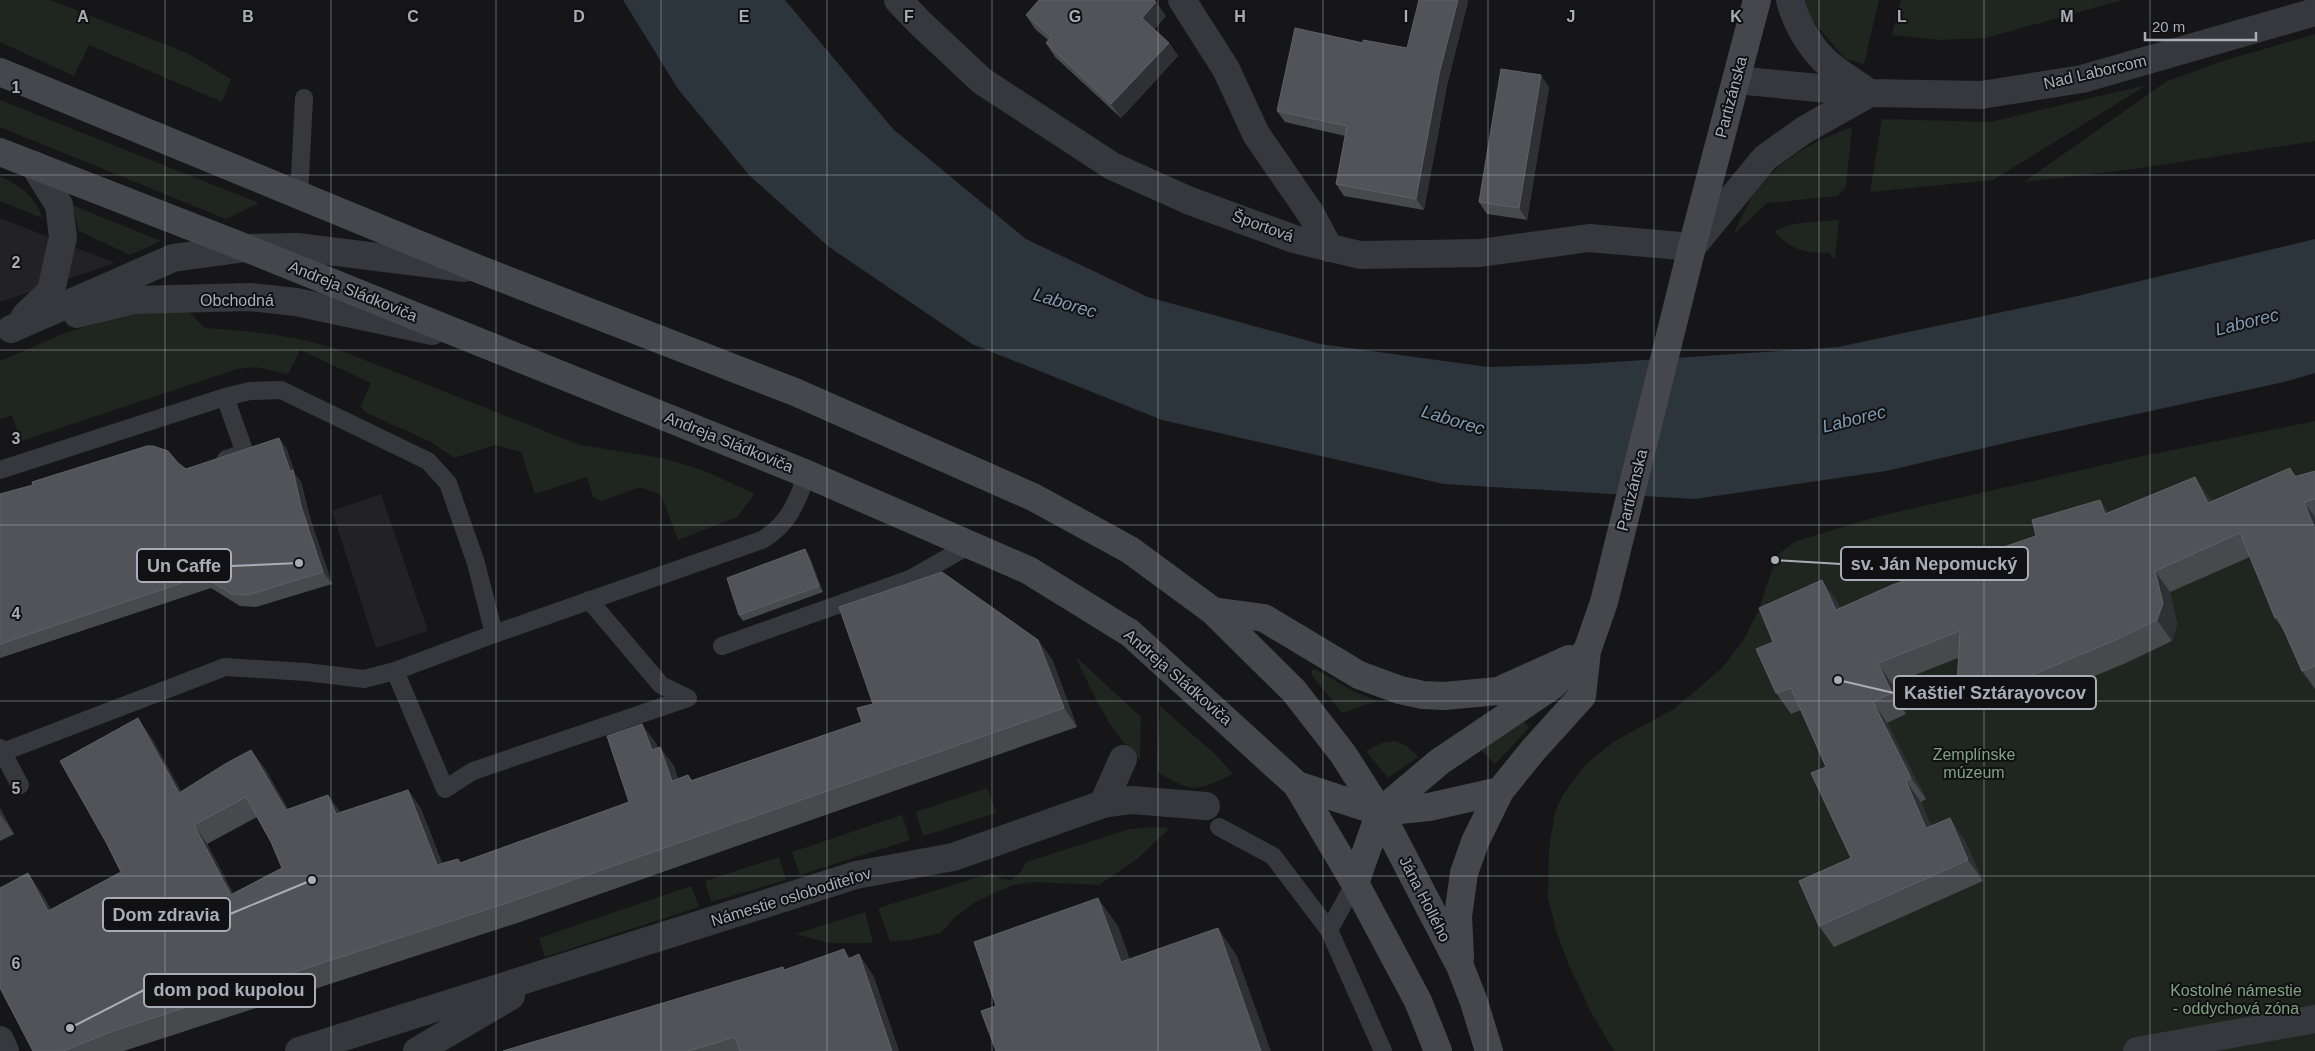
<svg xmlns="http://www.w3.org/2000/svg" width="2315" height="1051" font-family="Helvetica,sans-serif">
<rect width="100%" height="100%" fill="#161618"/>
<!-- built -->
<path fill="#222225" d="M 0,218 L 115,263 L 0,302 Z
M 381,494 L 428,631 L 376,648 L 332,511 Z"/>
<!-- green -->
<path fill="#1e261f" d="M 0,0 L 50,0 L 187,53 L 231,79 L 222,102 L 89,45 L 74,76 L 0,42 Z
M 1802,0 L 1879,0 L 1864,64 L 1844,58 L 1807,14 Z
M 1901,0 L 2122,0 L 1986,38 L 1939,40 L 1892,35 Z
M 2315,34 L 2315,141 L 2141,168 L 2024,182 L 2167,81 L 2226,60 Z
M 2147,85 L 1993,180 L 1870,192 L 1882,119 L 1990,122 Z
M 0,100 L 259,203 L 226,219 L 0,127 Z
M 1852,127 L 1846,187 L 1837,196 L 1767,203 L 1733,235 C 1739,223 1745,209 1752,197 C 1777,161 1811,142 1852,127 Z
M 0,176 C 20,186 36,196 42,218 L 0,201 Z
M 72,205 L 161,241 L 130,255 L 79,231 Z
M 1839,220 L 1835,260 L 1829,253 C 1803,253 1792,250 1774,231 L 1792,224 Z
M 147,308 L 186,309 L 205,328 C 249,331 291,335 334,348 L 580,445 L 662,458 L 705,471 L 755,494 L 737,517 L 678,540 L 661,495 L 640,487 L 602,501 L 593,497 L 587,477 L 535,494 L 521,452 L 495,445 L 454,458 L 431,442 L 367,413 L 360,407 L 371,383 L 300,350 L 288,374 L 256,367 L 237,369 L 21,441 L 12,415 L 0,419 L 0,361 L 65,333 Z
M 2315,421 L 2315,1051 L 1614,1051 L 1591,1012 L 1568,963 L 1557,933 L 1548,898 L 1549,849 L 1555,812 L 1562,796 L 1585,765 L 1613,742 L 1674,709 L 1722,668 L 1743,641 L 1759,609 L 1777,555 L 1796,541 L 1880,516 L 2143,456 Z
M 1075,656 L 1141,717 L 1140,760 C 1108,730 1094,695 1075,656 Z
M 1315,669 L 1353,691 L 1377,701 L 1342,713 L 1311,674 L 1312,670 Z
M 1160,706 L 1216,755 L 1233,774 C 1194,792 1195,793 1157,772 Z
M 1519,722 L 1525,722 L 1529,728 L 1495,764 L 1480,749 Z
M 1395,741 L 1407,746 L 1418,757 L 1388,778 L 1366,751 L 1382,743 Z
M 987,788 L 996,813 L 923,836 L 916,812 Z
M 902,815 L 910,840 L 800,875 L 792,852 Z
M 1152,827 L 1170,828 L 1137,859 L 1099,885 L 1033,882 L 1010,886 L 975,902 L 954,918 L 941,933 L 910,940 L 890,941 L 878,908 L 992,873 L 1001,879 L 1011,880 L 1021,872 L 1026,862 L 1130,829 Z
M 779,857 L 786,880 L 711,902 L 705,881 Z
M 691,886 L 699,907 L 545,957 L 539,938 Z
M 865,912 L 873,943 L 829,943 L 796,934 Z"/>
<!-- water -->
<path fill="#2c353c" d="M 623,0 L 785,0 L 893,129 L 1026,239 L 1148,297 L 1320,344 L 1488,367 L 1584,364 L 1838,347 L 2073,297 L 2315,239 L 2315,373 L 2284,382 L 2031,437 L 1886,471 L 1695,499 L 1444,484 L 1162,420 L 972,344 L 829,247 L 749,175 L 678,89 Z"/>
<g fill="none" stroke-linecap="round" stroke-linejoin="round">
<!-- lane -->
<path stroke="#37383d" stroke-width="18" d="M 299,196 L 304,98
M 225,397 L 245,453 L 226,459
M 0,470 L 225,397 L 250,391 L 281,390 L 428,461 L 448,483 L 476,563 L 494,634
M 722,646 L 910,579 L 970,545
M 395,671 L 445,789 L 473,771 L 688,698 L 661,685 L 589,600
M 0,748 L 20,785
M 3,752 L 225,667 L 306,672 L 364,679 L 395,671 L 494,634 L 762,540 C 789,524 797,502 807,474
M 1219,827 L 1273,856 L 1329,930 L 1383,1051
M 1329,930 L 1355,883"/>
<!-- street -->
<path stroke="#37383d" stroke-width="28" d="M 898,0 L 919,22 L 982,81 L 1112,166 L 1190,201 L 1294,239 L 1360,255 L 1480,253 L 1589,238 L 1692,247 L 1765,158 L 1804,130 L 1870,93
M 1182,0 L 1226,69 L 1256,134 L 1311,214 L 1329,248
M 1790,0 C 1795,21 1809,45 1824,60 C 1837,73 1855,82 1869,93
M 1736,80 L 1870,93 L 1981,95 L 2082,79 L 2315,12
M 77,314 L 134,300 L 250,297 L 296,302 L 432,331
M 25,316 L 51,291 L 63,237 L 59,205 L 34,165
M 11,329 L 173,258 L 246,248 L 297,247 L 465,268
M 1103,804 L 1123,759
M 0,1040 L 5,1051
M 299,1051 L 856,875 L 953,857 L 1103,804 L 1132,800 L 1206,806
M 417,1051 L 511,996
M 2137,1051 L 2315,1019"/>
<!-- secondary -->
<path stroke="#45474d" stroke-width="28" d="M 0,72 L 481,270 L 795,392 L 1033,497 L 1130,550 L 1213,611 L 1294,691 L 1343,754 L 1380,812 L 1460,966 L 1474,1002 L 1489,1051
M 0,152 L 246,248 L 807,474 L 1028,570 L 1130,633 L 1297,785 L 1355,883 L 1418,1001 L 1438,1051
M 1213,611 L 1264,618 L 1359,675 L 1400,690 L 1423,695 L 1444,696 L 1498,691 L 1569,659
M 1297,785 L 1380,812 L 1429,807 L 1500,791
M 1355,883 L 1380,812 L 1439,762 L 1552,686 L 1587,651 L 1604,602 L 1692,247 L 1757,0
M 1460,958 L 1458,916 L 1464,873 L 1475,842 L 1500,791 L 1534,749 L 1582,696 L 1587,651"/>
</g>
<!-- wall -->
<path fill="#47494d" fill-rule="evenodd" d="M 1468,1 L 1447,85 L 1424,210 L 1344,196 L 1336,184 L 1345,136 L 1285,122 L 1277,111 L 1363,43 L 1407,48 Z
M 1026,15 L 1166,16 L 1154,29 L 1169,43 L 1178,56 L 1121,118 L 1055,57 L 1046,43 L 1048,40 L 1035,29 Z
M 1549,87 L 1527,220 L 1487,214 L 1479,202 Z
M 279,438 L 287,450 L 295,474 L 301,482 L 310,518 L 332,584 L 256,607 L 240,606 L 211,588 L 0,658 L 0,494 L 186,469 Z
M 2290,468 L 2296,476 L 2315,471 L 2315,689 L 2302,671 L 2285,632 L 2275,618 L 2250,557 L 2170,592 L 2177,624 L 2172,641 L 2126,663 L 2013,710 L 1992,702 L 1972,707 L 1957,686 L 1958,658 L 1892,684 L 1906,714 L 1887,723 L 1926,799 L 1921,802 L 1931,826 L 1964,839 L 1983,881 L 1834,947 L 1819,926 L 1851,858 L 1826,767 L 1801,710 L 1791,714 L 1776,693 L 1773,642 L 1837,601 L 1840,608 L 2036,536 L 2100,500 L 2108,513 L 2210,498 L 2212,501 Z
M 809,555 L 823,592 L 743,621 L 739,615 Z
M 1052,659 L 1077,727 L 523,921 L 124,1051 L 33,1051 L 41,892 L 51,910 L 121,872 L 151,737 L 181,792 L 251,750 L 265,769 L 288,809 L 328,795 L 340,812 L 408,790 L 421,809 L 442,863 L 458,859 L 461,863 L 629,802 L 656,743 L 657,748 L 674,766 L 678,779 L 688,775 L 692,780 ZM 257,817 L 271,842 L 282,868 L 233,893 L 207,844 Z
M 0,808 L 14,834 L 0,841 Z
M 850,958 L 873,975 L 899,1051 L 503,1051 L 785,970 Z"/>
<!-- shaded-wall -->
<path fill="#2f3033" d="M 1458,0 L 1467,0 L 1468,1 L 1447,85 L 1424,210 L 1416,199 L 1439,74 Z
M 1156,2 L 1166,16 L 1152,32 L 1142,18 Z
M 1169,43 L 1178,56 L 1121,118 L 1111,104 Z
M 1541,75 L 1549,87 L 1527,220 L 1519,208 Z
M 279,438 L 287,450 L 295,474 L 301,482 L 310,518 L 332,584 L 323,572 Z
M 2195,477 L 2210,498 L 2223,524 L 2208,503 Z
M 2100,500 L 2115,521 L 2105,514 Z
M 2304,502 L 2315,517 L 2315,529 Z
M 805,549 L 809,555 L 823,592 L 819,586 Z
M 2155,571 L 2170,592 L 2177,624 L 2172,641 L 2157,620 Z
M 1822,580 L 1837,601 L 1850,631 L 1836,610 Z
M 1038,640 L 1052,659 L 1077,727 L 1064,708 Z
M 1878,663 L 1892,684 L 1906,714 L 1892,693 Z
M 1873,702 L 1887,723 L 1926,799 L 1911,778 Z
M 138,718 L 151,737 L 193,812 L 179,793 Z
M 642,724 L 656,743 L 665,769 L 652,750 Z
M 660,747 L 674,766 L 685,800 L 672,781 Z
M 251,750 L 265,769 L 299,829 L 286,810 Z
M 1906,781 L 1921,802 L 1941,849 L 1926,828 Z
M 408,790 L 421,809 L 450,884 L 437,865 Z
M 328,795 L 341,814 L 336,814 Z
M 0,808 L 14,834 L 0,814 Z
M 1950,818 L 1964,839 L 1983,881 L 1968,860 Z
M 194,825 L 207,844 L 244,914 L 231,895 Z
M 28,873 L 41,892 L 61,930 L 48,911 Z
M 1098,898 L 1118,926 L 1141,990 L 1121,962 Z
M 1218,928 L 1237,956 L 1271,1051 L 1261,1051 Z
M 844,949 L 858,969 L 848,959 Z
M 859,954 L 873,975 L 899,1051 L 892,1051 Z"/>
<!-- building -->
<path fill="#525359" stroke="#5f6168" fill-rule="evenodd" d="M 1039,0 L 1154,0 L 1156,2 L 1142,18 L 1169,43 L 1111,104 L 1046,43 L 1051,37 L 1026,15 Z
M 1419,0 L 1458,0 L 1439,74 L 1416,199 L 1336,184 L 1347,126 L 1277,111 L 1295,28 L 1363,43 L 1363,40 L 1407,48 Z
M 1501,69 L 1541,75 L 1519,208 L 1479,202 Z
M 279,438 L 290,471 L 293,470 L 301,506 L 323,572 L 248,595 L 232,594 L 202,576 L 0,644 L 0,494 L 33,485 L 32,482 L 147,446 L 153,446 L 168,451 L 178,463 L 186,469 Z
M 2290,468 L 2294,477 L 2315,471 L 2315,499 L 2304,502 L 2315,529 L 2315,666 L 2302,671 L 2278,617 L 2275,618 L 2240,533 L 2155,571 L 2163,603 L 2157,620 L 2111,642 L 1998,689 L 1978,681 L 1957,686 L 1960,631 L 1878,663 L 1892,693 L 1873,702 L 1911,778 L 1906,781 L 1926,828 L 1950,818 L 1968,860 L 1819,926 L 1799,881 L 1851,858 L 1811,773 L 1826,767 L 1791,688 L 1776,693 L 1756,649 L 1773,642 L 1759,608 L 1822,580 L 1836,610 L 1892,585 L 2036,536 L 2032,520 L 2100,500 L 2105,514 L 2195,477 L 2208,503 Z
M 805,549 L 819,586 L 739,615 L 727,578 Z
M 942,572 L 1038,640 L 1064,708 L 510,902 L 113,1031 L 63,1051 L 33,1051 L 0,988 L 0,888 L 28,873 L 48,911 L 121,872 L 107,844 L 60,761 L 138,718 L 179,793 L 225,764 L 251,750 L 286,810 L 328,795 L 336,814 L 408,790 L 437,865 L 458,859 L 460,863 L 629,802 L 607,736 L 642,724 L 652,750 L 660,747 L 672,781 L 688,775 L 691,781 L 862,722 L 857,708 L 873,704 L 839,607 ZM 246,797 L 271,842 L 282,868 L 231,895 L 194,825 Z
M 1098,898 L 1121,962 L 1218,928 L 1261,1051 L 996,1051 L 981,1011 L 996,1006 L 974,942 Z
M 844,949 L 848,959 L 859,954 L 892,1051 L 740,1051 L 735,1037 L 688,1051 L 503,1051 L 783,967 L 784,970 Z"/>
<!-- grid -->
<path fill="none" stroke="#a8adb8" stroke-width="1" stroke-opacity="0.55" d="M 165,0 L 165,1051M 331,0 L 331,1051M 496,0 L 496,1051M 661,0 L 661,1051M 827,0 L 827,1051M 992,0 L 992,1051M 1158,0 L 1158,1051M 1323,0 L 1323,1051M 1488,0 L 1488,1051M 1654,0 L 1654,1051M 1819,0 L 1819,1051M 1984,0 L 1984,1051M 2150,0 L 2150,1051M 0,175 L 2315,175M 0,350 L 2315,350M 0,525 L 2315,525M 0,701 L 2315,701M 0,876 L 2315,876"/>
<g text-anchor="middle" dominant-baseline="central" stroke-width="4" stroke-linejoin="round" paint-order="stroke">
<!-- street labels -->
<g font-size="16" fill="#a8adb8" stroke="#111113">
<text transform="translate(2095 72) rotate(-13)">Nad Laborcom</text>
<text transform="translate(1731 97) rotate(-75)">Partizánska</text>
<text transform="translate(1263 226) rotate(20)">Športová</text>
<text transform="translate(353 291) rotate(22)">Andreja Sládkoviča</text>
<text x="237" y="300">Obchodná</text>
<text transform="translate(729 442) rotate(22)">Andreja Sládkoviča</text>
<text transform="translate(1632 490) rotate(-76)">Partizánska</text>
<text transform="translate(1178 677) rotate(41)">Andreja Sládkoviča</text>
<text transform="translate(791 897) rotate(-17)">Námestie osloboditeľov</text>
<text transform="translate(1425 899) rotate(63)">Jána Hollého</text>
</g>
<!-- park labels -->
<g font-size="16" fill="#7fa381" stroke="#111113">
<text x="1974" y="754">Zemplínske<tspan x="1974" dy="18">múzeum</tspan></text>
<text x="2236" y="990">Kostolné námestie<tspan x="2236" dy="18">- oddychová zóna</tspan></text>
</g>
<!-- water labels -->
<g font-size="18" font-style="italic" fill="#7f9bb3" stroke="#111113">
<text transform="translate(1065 303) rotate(17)">Laborec</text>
<text transform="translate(2247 322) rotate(-14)">Laborec</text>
<text transform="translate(1854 419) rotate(-14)">Laborec</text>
<text transform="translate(1453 420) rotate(17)">Laborec</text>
</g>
</g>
<g font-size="16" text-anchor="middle" font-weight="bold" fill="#a8adb8" stroke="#111113" stroke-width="4" stroke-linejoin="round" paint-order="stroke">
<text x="83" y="22">A</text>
<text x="248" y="22">B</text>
<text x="413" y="22">C</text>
<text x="579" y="22">D</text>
<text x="744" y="22">E</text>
<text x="909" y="22">F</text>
<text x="1075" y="22">G</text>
<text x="1240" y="22">H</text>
<text x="1406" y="22">I</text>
<text x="1571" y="22">J</text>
<text x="1736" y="22">K</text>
<text x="1902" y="22">L</text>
<text x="2067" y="22">M</text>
<text x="16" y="93">1</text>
<text x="16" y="268">2</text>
<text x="16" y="444">3</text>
<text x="16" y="619">4</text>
<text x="16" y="794">5</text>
<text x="16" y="969">6</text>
</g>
<!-- callouts -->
<path fill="none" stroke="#a8adb8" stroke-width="2" d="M1775 560L1841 564M299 563L231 566M1838 680L1894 693M312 880L230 914M70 1028L144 990"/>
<g fill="#a8adb8" stroke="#111113" stroke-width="2">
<circle cx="1775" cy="560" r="5"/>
<circle cx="299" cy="563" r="5"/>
<circle cx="1838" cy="680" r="5"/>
<circle cx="312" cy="880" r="5"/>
<circle cx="70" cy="1028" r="5"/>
</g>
<g fill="#111113" stroke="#a8adb8" stroke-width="2">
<rect x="1841" y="547" width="187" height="33" rx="5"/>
<rect x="137" y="549" width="94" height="33" rx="5"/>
<rect x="1894" y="676" width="202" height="33" rx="5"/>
<rect x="103" y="898" width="127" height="33" rx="5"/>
<rect x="144" y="974" width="171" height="33" rx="5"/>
</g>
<g font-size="18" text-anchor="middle" font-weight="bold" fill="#a8adb8">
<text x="1934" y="570">sv. Ján Nepomucký</text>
<text x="184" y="572">Un Caffe</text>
<text x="1995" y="699">Kaštieľ Sztárayovcov</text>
<text x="166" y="921">Dom zdravia</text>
<text x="229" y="996">dom pod kupolou</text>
</g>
<!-- scale -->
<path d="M2145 32v8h111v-8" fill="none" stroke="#a8adb8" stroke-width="2.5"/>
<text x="2152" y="32" font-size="15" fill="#a8adb8" stroke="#111113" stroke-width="4" paint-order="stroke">20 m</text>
</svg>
